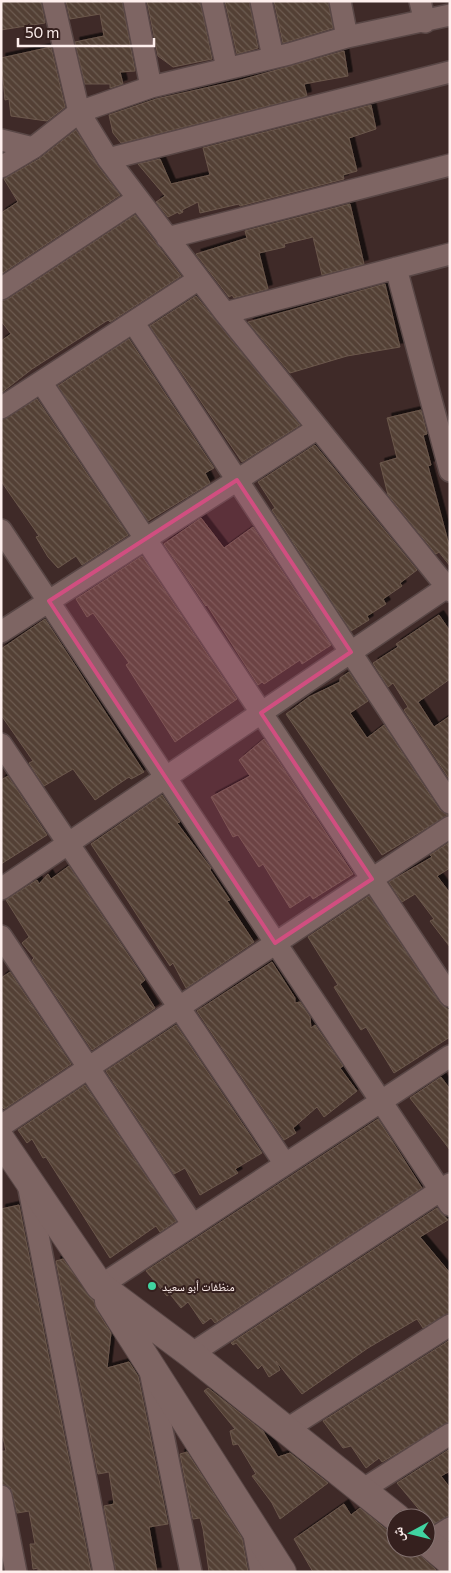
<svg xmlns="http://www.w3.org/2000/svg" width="451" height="1573" font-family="Commissioner,'Noto Naskh Arabic',sans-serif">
<defs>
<pattern id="building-back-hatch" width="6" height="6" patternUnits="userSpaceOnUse" patternTransform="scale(1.25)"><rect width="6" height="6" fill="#534034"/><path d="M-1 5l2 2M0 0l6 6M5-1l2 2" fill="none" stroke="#6d5c52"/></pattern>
<filter id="shadow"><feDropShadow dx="4.5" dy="-4.5" stdDeviation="0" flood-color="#0009"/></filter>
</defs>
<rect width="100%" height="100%" fill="#3f2a28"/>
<!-- building -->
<path fill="url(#building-back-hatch)" stroke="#6b574b" filter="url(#shadow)" d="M 1,1 L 41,1 L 45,23 L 1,30 Z
M 66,1 L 122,1 L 135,71 L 120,72 L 123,84 L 110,88 L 110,84 L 85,84 L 75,42 L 104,36 L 100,14 L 70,19 Z
M 147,1 L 200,1 L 212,59 L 173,67 L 158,56 Z
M 225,1 L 249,1 L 258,48 L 237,54 Z
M 274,1 L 328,1 L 333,28 L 283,43 Z
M 51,47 L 65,107 L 47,121 L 11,116 L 9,99 L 5,100 L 1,58 Z
M 344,51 L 348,76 L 304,84 L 307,96 L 121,143 L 113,133 L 109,115 L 156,99 L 241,80 Z
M 371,105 L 376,129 L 349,138 L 357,171 L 343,175 L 344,179 L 240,206 L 239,204 L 200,213 L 198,202 L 182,210 L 183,212 L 179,214 L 178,212 L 168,217 L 156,202 L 165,196 L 138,164 L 160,159 L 171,184 L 210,175 L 203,148 Z
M 76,130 L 98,166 L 120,195 L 1,274 L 1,213 L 18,202 L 4,179 L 39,159 Z
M 350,204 L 364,264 L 322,275 L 313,237 L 284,244 L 285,247 L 259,253 L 268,289 L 234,298 L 232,295 L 229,297 L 196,254 L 247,238 L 245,231 Z
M 135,215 L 181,276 L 110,322 L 108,320 L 32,369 L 1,393 L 1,341 L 11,334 L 1,321 L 1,301 L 8,299 Z
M 385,284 L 400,347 L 347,356 L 290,373 L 248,322 Z
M 196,296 L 300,425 L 242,462 L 150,326 Z
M 129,339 L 214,468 L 205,473 L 210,483 L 148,521 L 58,386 Z
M 37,399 L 128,535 L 82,565 L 76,556 L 58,568 L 48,557 L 36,537 L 39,536 L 1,481 L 1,420 Z
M 421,410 L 427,434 L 423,435 L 431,465 L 428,466 L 450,549 L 450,566 L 439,552 L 436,554 L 388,495 L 380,463 L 397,458 L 387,418 Z
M 315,445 L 417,570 L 400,583 L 402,586 L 383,599 L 386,604 L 367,616 L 369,620 L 351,631 L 272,510 L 275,508 L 258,482 Z
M 201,518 L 224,548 L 253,527 L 331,645 L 302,664 L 300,660 L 264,684 L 262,682 L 258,685 L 207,605 L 206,606 L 164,544 Z
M 142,556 L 237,699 L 175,742 L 126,665 L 129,663 L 93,613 L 87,617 L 76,599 Z
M 439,615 L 450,631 L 450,679 L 418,702 L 434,727 L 450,716 L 450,780 L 404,710 L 408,707 L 393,683 L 388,687 L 373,663 L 398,647 L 396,644 Z
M 45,619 L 144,772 L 131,779 L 129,777 L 95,800 L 73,769 L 44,786 L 29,763 L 33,761 L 1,715 L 1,649 Z
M 349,672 L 368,701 L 350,713 L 367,738 L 384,725 L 440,810 L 448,815 L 382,855 L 286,714 L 309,697 L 340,682 L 340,678 Z
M 264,739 L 353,874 L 313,899 L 310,895 L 290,908 L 263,864 L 259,867 L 238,835 L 233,837 L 211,797 L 250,776 L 239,760 Z
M 8,776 L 47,835 L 1,864 L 1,780 Z
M 162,795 L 180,822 L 177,823 L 211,868 L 210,870 L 230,900 L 227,901 L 254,942 L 186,988 L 173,963 L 170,966 L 91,844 Z
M 450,842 L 450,868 L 437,876 L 450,893 L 450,947 L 430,921 L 434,919 L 415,894 L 402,902 L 389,882 L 432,857 L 430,855 Z
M 69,866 L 145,980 L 140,984 L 155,1008 L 92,1050 L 32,960 L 34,958 L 22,943 L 29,937 L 6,900 L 37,880 L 39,884 L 48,874 L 51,879 Z
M 369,896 L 440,1003 L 450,1011 L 450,1037 L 394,1073 L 366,1027 L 361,1030 L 357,1024 L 334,987 L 338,985 L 308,937 Z
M 272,962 L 295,998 L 295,1003 L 300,1002 L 310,1017 L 311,1028 L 315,1025 L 343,1066 L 340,1068 L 357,1091 L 324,1117 L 317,1107 L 293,1128 L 296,1133 L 284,1140 L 197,1011 Z
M 10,972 L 71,1064 L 4,1109 L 1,1106 L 1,978 Z
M 176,1025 L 262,1153 L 235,1169 L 238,1173 L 200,1195 L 185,1168 L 174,1174 L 106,1071 Z
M 441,1077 L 450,1089 L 450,1150 L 410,1098 Z
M 85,1085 L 176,1221 L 160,1232 L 156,1226 L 110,1258 L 46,1157 L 43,1158 L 32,1139 L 27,1143 L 18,1130 Z
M 378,1119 L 422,1188 L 215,1323 L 211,1318 L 203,1324 L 188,1302 L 181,1308 L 170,1294 L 167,1296 L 146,1271 Z
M 19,1205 L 91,1572 L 38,1572 L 38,1568 L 33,1569 L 30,1544 L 35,1544 L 29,1511 L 17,1513 L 11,1488 L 1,1484 L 1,1451 L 6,1451 L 1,1429 L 1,1209 Z
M 437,1208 L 448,1220 L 420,1237 L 450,1273 L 450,1313 L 423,1328 L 417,1319 L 368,1348 L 302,1394 L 276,1361 L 280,1370 L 269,1377 L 262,1365 L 258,1369 L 236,1343 L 233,1345 L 231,1343 Z
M 63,1259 L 94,1301 L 96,1309 L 111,1333 L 107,1368 L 129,1362 L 138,1376 L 168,1524 L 149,1527 L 157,1572 L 116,1572 L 104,1506 L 114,1504 L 109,1472 L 98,1474 L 56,1261 Z
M 450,1340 L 450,1422 L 382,1462 L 379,1458 L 366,1468 L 351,1446 L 343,1448 L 323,1421 Z
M 208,1388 L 263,1431 L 278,1457 L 290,1453 L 328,1483 L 280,1519 L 272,1503 L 252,1476 L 256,1474 L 238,1444 L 233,1445 L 230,1431 L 235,1429 L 204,1391 Z
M 450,1449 L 450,1471 L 441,1476 L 450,1488 L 450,1515 L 432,1525 L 397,1483 Z
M 187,1452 L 242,1538 L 248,1572 L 209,1572 L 203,1529 L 200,1518 L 193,1519 L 180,1454 Z
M 344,1504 L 351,1515 L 360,1508 L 387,1530 L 396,1533 L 396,1548 L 412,1548 L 436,1570 L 313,1572 L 294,1539 Z"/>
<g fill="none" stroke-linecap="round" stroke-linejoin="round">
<!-- street casing -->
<g stroke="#594746" stroke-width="24">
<path id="street" d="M 53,1 L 79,112 L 108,159 L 225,313 L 450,591
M 134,1 L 151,87
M 212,1 L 227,68
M 261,1 L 273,57
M 340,1 L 347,37
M 420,1 L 425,22
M 1,140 L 33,148
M 108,159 L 450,72
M 1,167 L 33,148 L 79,112 L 151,87 L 289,54 L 347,37 L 450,15
M 167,238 L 450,165
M 396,268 L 450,471
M 1,289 L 137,199
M 225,313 L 450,254
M 133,322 L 450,803
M 41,382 L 450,996
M 1,408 L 199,279
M 1,530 L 450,1205
M 1,632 L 318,428
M 1,744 L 285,1164
M 1,889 L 447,587
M 1,936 L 193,1225
M 1,1126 L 450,827
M 28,1184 L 104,1572
M 100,1286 L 450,1056
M 191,1354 L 450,1184
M 150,1371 L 191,1572
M 287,1429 L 450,1325
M 362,1490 L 450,1434
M 1,1496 L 16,1572
M 254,1535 L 261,1572
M 428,1542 L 450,1528"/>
</g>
<!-- secondary casing -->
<g stroke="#594746" stroke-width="30">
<path id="secondary" d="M 1,1140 L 100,1286 L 191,1354 L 397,1518
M 109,1301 L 282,1572
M 426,1541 L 450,1561"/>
</g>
<!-- street -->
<use href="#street" stroke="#7e6563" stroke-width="21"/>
<!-- secondary -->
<use href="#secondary" stroke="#7e6563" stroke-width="28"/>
</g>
<!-- marked area -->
<path fill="#d14e80" fill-opacity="0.2" stroke="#d14e80" stroke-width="4" stroke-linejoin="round" d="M 237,480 L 351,652 L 261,713 L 372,879 L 275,943 L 49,601 Z"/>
<!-- markers -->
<circle fill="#40d4a1" stroke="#35201e" stroke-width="2" cx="152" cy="1286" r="5"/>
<g text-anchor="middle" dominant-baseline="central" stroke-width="4" stroke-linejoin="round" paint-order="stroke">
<!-- poi labels -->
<g font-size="12" fill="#feefed" stroke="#35201e" text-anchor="start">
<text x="162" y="1286">منظفات أبو سعيد</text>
</g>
</g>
<!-- border -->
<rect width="451" height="1573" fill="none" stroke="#feefed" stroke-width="5"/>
<!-- north arrow -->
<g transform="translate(411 1533) rotate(263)"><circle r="24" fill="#35201e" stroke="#857371"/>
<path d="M0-4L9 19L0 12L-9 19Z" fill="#40d4a1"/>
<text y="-8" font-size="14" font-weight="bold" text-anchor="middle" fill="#feefed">ش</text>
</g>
<!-- scale -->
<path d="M18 38v8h136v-8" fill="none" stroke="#feefed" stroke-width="2.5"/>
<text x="25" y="38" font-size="15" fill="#feefed" stroke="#35201e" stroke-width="4" paint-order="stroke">50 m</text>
</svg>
